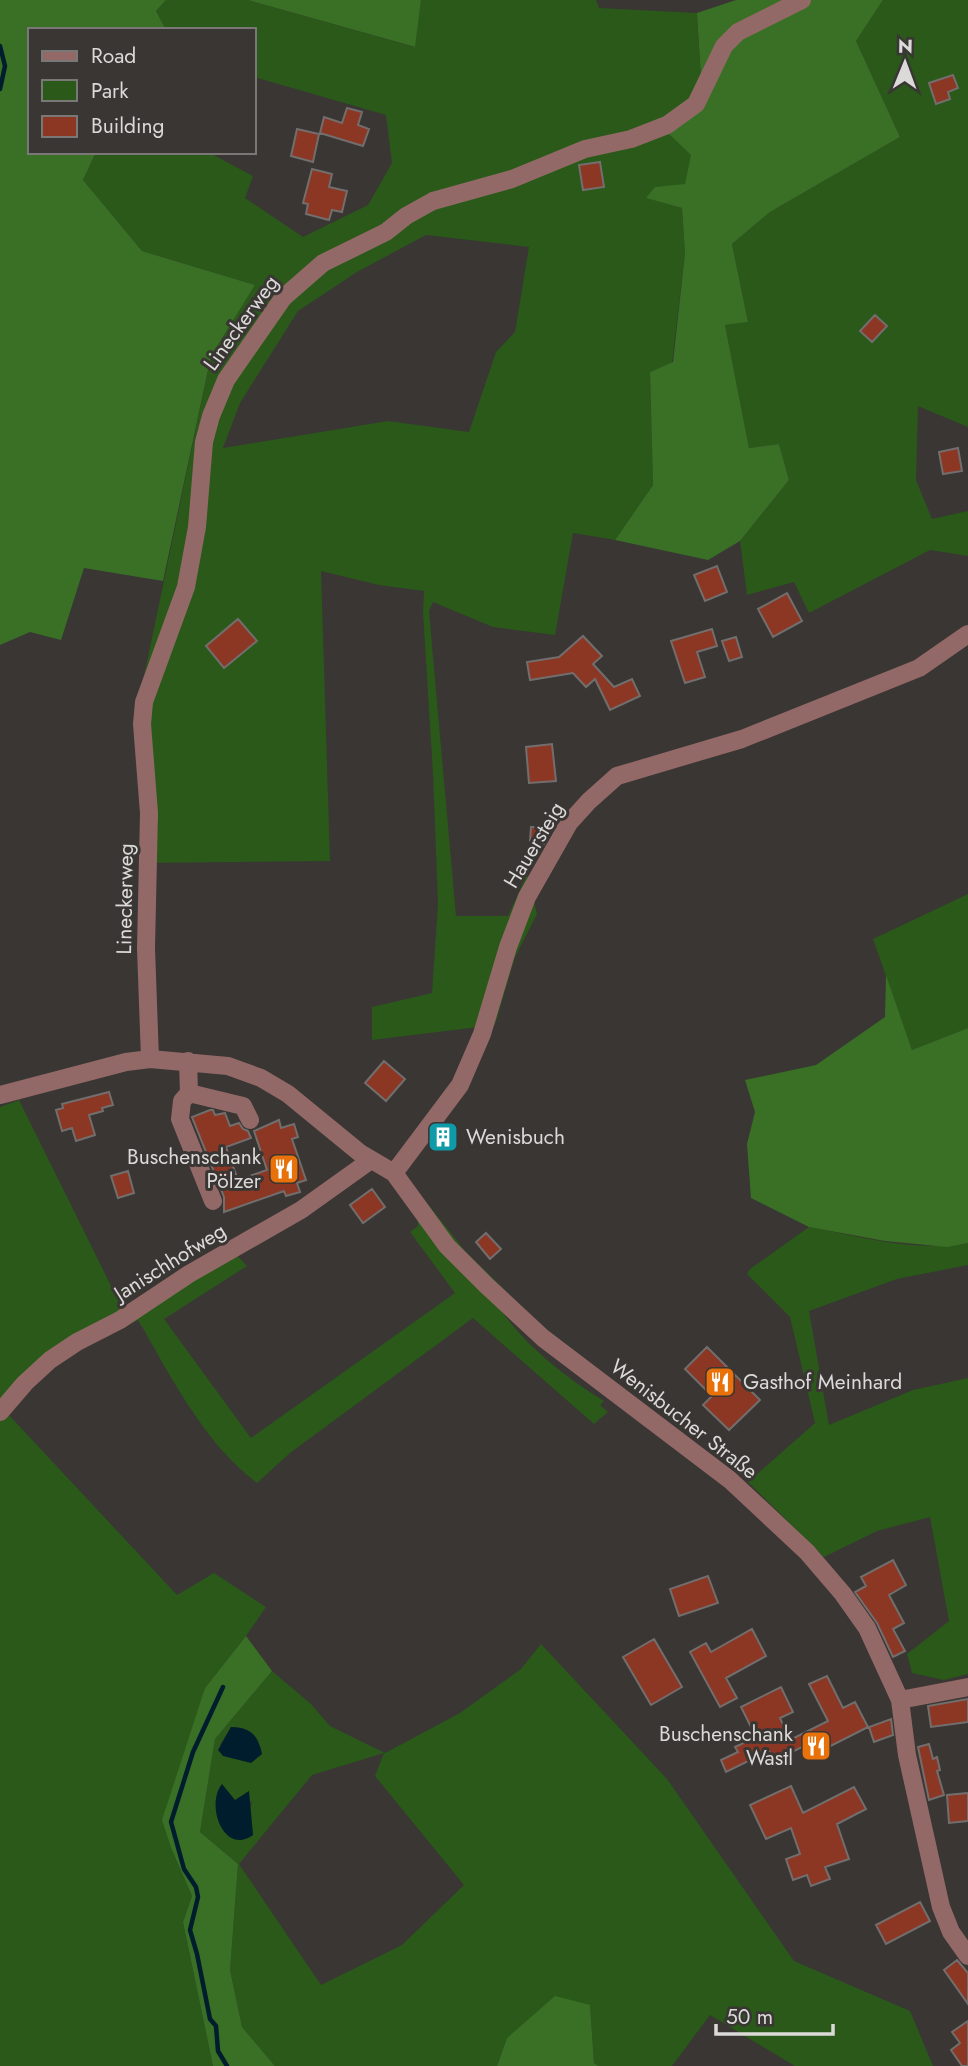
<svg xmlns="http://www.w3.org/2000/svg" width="968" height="2066" font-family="Jost,sans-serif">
<rect width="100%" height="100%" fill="#393634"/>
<!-- green -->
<path fill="#2a591a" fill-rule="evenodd" d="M 166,0 L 248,0 L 414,47 L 421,0 L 596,0 L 599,8 L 697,13 L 703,109 L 685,185 L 655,187 L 647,198 L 682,208 L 685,253 L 672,363 L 650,372 L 653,485 L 615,540 L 573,533 L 555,635 L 493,627 L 433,602 L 429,611 L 456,916 L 508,916 L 527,874 L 537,914 L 515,957 L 495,1025 L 372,1040 L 372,1007 L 432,993 L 438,904 L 433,774 L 423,612 L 424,591 L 379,585 L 321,571 L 330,861 L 146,863 L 144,812 L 134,724 L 211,356 L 255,285 L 142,251 L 83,180 L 96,152 L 208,152 L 253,176 L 245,198 L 303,237 L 368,205 L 392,163 L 386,115 L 254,77 L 254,30 L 166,30 L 156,11 ZM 599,162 L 603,187 L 583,190 L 579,165 ZM 426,235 L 529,247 L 515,332 L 496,352 L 469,432 L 388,421 L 223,448 L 240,403 L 298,311 L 357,272 Z
M 883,0 L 968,0 L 968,427 L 918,406 L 916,480 L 932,519 L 968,511 L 968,556 L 930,550 L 809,613 L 794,582 L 747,595 L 740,541 L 789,480 L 779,444 L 749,448 L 725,325 L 748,322 L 732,244 L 770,212 L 900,137 L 856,41 Z
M 968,894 L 968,1028 L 912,1050 L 873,939 Z
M 19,1100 L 123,1310 L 232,1250 L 247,1266 L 164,1319 L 251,1438 L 455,1293 L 410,1232 L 418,1226 L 415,1188 L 466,1252 L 506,1291 L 496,1302 C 520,1342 565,1377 604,1401 L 600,1405 L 608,1412 L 594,1424 L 473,1318 L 290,1453 L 257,1483 C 203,1442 172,1378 138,1320 L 53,1362 L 7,1413 L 177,1595 L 214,1573 L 266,1607 L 246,1636 L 205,1688 L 172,1850 L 192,1896 L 183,1922 L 213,2066 L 0,2066 L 0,1107 Z
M 809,1227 C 860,1236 916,1253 968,1243 L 968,1265 L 897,1279 L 809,1311 L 829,1425 L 913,1390 L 968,1378 L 968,1674 L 944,1680 L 912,1673 L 907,1654 L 949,1621 L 930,1517 L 877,1531 L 824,1557 L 748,1482 L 815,1423 L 790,1317 L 747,1274 L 750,1269 Z
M 541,1644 L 667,1779 L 794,1961 L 910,2011 L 933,2066 L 795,2066 L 710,2015 L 672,2066 L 599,2066 L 594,2063 L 590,2005 L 507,2038 L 497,2066 L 275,2066 L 242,2027 L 230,1970 L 238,1864 L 200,1832 L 215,1739 L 272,1671 L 311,1704 L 330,1726 L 385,1753 L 460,1713 L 521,1669 ZM 231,1727 C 250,1727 258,1735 262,1754 L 220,1745 ZM 384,1753 L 375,1776 L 464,1885 L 402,1945 L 321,1985 L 239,1864 L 312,1775 ZM 222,1785 L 235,1801 L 241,1797 L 252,1802 L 242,1840 L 228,1836 Z"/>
<!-- forest -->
<path fill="#397026" d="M 0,0 L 166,0 L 156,11 L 166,30 L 30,30 L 30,152 L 96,152 L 83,180 L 142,251 L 255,285 L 211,356 L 163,581 L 84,568 L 61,640 L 30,632 L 0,645 Z
M 248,0 L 421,0 L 415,47 Z
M 736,0 L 883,0 L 856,41 L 900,137 L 770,212 L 732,244 L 748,322 L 725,325 L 749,448 L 779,444 L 789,480 L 740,541 L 708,560 L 615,540 L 653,485 L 650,372 L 673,362 L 685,253 L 682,208 L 646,198 L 655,187 L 685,184 L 691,155 L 667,132 L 703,109 L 697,13 Z
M 886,975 L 912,1050 L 968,1028 L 968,1243 L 947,1247 L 885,1241 L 809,1227 L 751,1198 L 747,1144 L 755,1112 L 745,1080 L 816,1065 L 885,1017 Z
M 246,1636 L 272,1671 L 215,1739 L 200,1832 L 238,1864 L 230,1970 L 242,2027 L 275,2066 L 213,2066 L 183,1922 L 192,1896 L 172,1850 L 162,1820 L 205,1688 Z
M 555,1996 L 590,2005 L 594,2063 L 599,2066 L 497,2066 L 507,2038 Z"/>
<!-- water -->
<path fill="#001d2d" d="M 231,1727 C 250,1727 258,1735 262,1754 L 251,1763 L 223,1756 L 218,1750 Z
M 222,1784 L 235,1800 L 249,1791 L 253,1835 C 224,1856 205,1805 222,1784 Z"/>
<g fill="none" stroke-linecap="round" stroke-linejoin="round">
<!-- stream -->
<path stroke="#001d2d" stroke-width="4.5" d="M 0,46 L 5,66 L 0,89
M 223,1687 L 193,1752 L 171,1822 L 184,1869 L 196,1887 L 198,1897 L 190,1930 L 197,1954 L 210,2019 L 216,2026 L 218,2051 L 227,2066"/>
</g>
<!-- building -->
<path fill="#8c3624" stroke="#726e6d" stroke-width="2" d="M 953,75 L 958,88 L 948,92 L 950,99 L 936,104 L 929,83 Z
M 347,108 L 362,112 L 358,125 L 369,129 L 363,146 L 320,133 L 324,117 L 342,123 Z
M 297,129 L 319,134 L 313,162 L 291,156 Z
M 600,162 L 604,187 L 583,190 L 579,165 Z
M 312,169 L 332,174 L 329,187 L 347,191 L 342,212 L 332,210 L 329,220 L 306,214 L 308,204 L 303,203 Z
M 875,315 L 887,326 L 872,342 L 860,331 Z
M 958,448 L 962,471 L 943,474 L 939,452 Z
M 717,566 L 727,592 L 705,601 L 694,575 Z
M 787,593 L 802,621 L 773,637 L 758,609 Z
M 238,619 L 257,641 L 224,668 L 206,646 Z
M 712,629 L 717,646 L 697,652 L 705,677 L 685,683 L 671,641 Z
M 583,636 L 602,656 L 593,664 L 614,687 L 632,679 L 640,696 L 610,710 L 595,679 L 586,687 L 573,673 L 530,680 L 527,662 L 559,657 Z
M 736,637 L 742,657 L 729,661 L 722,641 Z
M 552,744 L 556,781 L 529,783 L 526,747 Z
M 531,827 L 548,828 L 547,839 L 542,847 L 534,846 L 530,841 Z
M 384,1061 L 405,1079 L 386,1101 L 365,1083 Z
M 109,1092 L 113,1105 L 102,1108 L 103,1111 L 89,1115 L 95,1135 L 76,1141 L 72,1128 L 62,1131 L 56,1110 L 63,1108 L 62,1104 Z
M 210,1110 L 213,1110 L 215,1115 L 225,1113 L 230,1126 L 239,1123 L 243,1129 L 248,1131 L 251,1138 L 226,1147 L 238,1180 L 267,1170 L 254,1131 L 279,1120 L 281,1128 L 294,1124 L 298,1137 L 292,1139 L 306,1180 L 297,1183 L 300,1192 L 286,1196 L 284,1191 L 224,1212 L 224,1197 L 192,1117 Z
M 128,1171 L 134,1193 L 118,1198 L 111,1176 Z
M 372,1189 L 385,1207 L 363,1223 L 350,1205 Z
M 486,1233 L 501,1249 L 490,1259 L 476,1242 Z
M 707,1347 L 760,1400 L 729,1430 L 703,1405 L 712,1396 L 685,1369 Z
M 893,1560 L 906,1585 L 889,1595 L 904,1623 L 893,1629 L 905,1651 L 893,1657 L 877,1623 L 855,1592 L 866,1586 L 861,1577 Z
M 708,1576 L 718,1603 L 679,1616 L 670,1589 Z
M 752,1629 L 766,1656 L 726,1678 L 737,1698 L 720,1707 L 690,1652 L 706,1643 L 711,1652 Z
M 654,1639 L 682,1687 L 651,1705 L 623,1657 Z
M 827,1676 L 843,1708 L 855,1702 L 868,1727 L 813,1755 L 808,1744 L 774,1761 L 769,1751 L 726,1772 L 721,1760 L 738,1752 L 735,1747 L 756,1737 L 741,1707 L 781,1687 L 793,1712 L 780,1718 L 790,1740 L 828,1721 L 809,1684 Z
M 968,1699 L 968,1722 L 931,1727 L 928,1706 Z
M 891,1719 L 893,1735 L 874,1742 L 869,1727 Z
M 929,1744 L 933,1759 L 937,1757 L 940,1770 L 937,1771 L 944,1795 L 929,1800 L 918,1747 Z
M 791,1786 L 803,1813 L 854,1787 L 866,1809 L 837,1824 L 849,1859 L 825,1867 L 830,1879 L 811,1886 L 807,1875 L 793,1880 L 786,1859 L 800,1854 L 791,1828 L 766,1839 L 750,1805 Z
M 968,1793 L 968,1821 L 949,1823 L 947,1795 Z
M 920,1902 L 930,1921 L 886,1944 L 876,1925 Z
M 957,1960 L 968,1973 L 968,2004 L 944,1970 Z
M 968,2021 L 968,2066 L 962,2066 L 951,2050 L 960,2043 L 952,2032 Z"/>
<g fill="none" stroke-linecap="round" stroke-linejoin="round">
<!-- minor -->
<path stroke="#936968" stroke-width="18" d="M 150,1059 L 146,948 L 149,813 L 142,724 L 144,702 L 186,587 L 197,527 L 204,442 L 211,416 L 226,380 L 283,298 L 323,263 L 386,232 L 406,216 L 433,201 L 512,179 L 585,149 L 631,139 L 667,125 L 696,104 L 724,46 L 738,32 L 802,0
M 188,1061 L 189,1093 L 182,1101 L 180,1119 L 213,1201
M 189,1093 L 243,1106 L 250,1120
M 0,1095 L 126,1062 L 150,1059 L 228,1066 L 261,1078 L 288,1094 L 360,1153 L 394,1173 L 447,1246 L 486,1285 L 543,1338 L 730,1480 L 807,1552 L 843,1594 L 867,1628 L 900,1700 L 907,1755 L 941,1907 L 951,1932 L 968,1956
M 394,1173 L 460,1085 L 482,1034 L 508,947 L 527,897 L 569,823 L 589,801 L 617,776 L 742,739 L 919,668 L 968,634
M 0,1412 L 25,1383 L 50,1360 L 77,1342 L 120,1320 L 189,1274 L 301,1210 L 371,1160
M 900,1700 L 968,1687"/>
</g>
<!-- icons -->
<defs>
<g id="building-square" transform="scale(1.575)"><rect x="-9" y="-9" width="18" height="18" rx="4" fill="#0f9aa8" stroke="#393634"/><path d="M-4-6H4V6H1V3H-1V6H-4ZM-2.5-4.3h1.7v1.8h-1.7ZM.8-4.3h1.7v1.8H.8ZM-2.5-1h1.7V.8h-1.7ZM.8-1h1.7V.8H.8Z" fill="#fff"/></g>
<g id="restaurant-square" transform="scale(1.575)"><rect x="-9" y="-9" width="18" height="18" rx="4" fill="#e8710a" stroke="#393634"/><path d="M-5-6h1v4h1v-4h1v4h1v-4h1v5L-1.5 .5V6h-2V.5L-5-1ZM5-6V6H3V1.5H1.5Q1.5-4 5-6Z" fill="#fff"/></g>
</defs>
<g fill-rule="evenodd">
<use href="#building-square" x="443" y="1137"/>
<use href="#restaurant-square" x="284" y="1169"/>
<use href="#restaurant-square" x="720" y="1382"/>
<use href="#restaurant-square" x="816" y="1746"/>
</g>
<g text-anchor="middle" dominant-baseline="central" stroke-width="6" stroke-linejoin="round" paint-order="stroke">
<!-- street labels -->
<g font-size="21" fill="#dbdad8" stroke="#393634">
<text transform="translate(241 323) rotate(-54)">Lineckerweg</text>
<text transform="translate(534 845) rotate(-59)">Hauersteig</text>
<text transform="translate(125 899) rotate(-89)">Lineckerweg</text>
<text transform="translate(170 1262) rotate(-32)">Janischhofweg</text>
<text transform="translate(684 1419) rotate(38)">Wenisbucher Straße</text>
</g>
<!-- poi labels -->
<g font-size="21" fill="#dbdad8" stroke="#393634" text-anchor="start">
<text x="466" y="1137">Wenisbuch</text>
<text x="261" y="1157" text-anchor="end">Buschenschank<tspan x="261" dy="24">Pölzer</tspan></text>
<text x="743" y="1382">Gasthof Meinhard</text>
<text x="793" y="1734" text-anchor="end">Buschenschank<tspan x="793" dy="24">Wastl</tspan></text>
</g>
</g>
<!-- legend -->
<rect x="28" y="28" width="228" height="126" fill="#393634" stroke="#7a7876" stroke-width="2"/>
<rect x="42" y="51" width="35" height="10" fill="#936968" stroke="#7a7876" stroke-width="2"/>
<text x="91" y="63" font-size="21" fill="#dbdad8">Road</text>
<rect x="42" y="80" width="35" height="21" fill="#2a591a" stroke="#7a7876" stroke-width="2"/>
<text x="91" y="98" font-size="21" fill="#dbdad8">Park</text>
<rect x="42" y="116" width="35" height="21" fill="#8c3624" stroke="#7a7876" stroke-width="2"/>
<text x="91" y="133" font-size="21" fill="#dbdad8">Building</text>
<!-- north arrow -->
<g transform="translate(905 63) rotate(1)" stroke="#393634" stroke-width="5" paint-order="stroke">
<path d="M0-5L12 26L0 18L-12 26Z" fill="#dbdad8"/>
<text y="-10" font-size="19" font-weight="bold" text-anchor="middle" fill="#dbdad8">N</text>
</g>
<!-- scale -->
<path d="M716 2024v10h117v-10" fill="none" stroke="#dbdad8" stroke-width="3.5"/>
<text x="726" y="2024" font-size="21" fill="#dbdad8" stroke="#393634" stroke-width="5" paint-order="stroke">50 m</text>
</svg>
